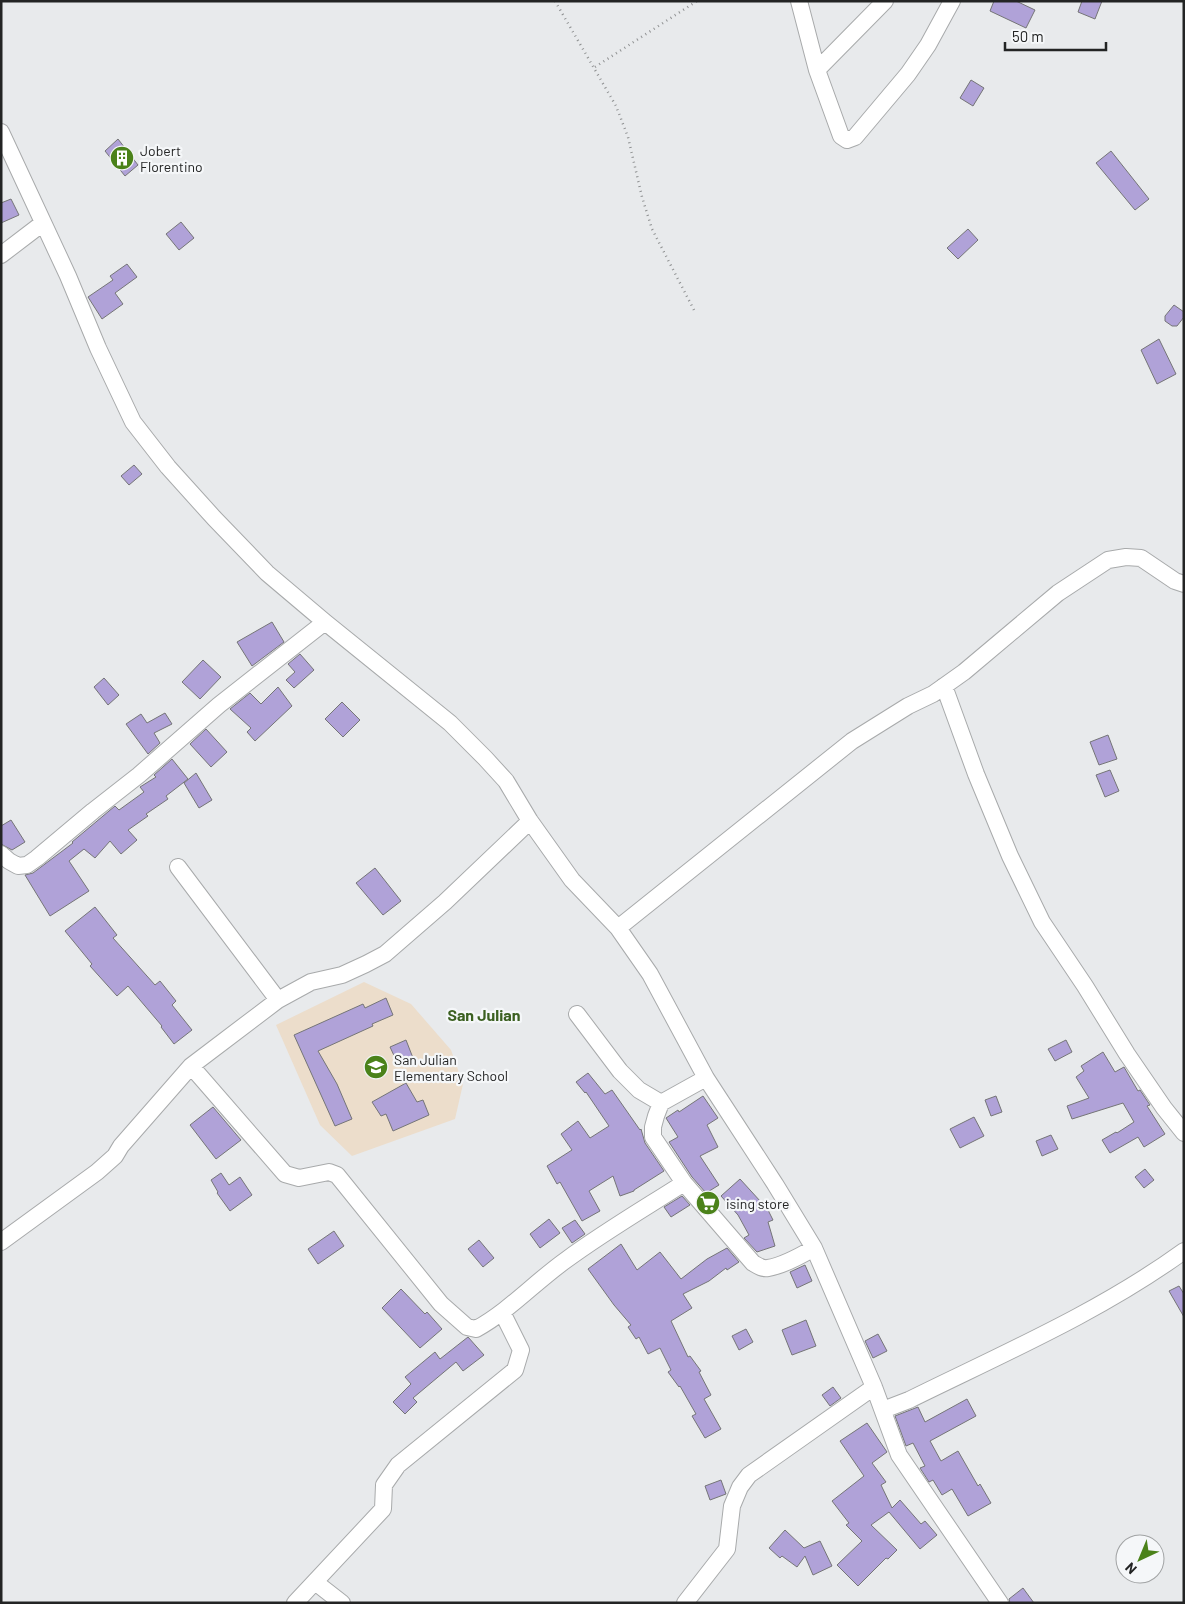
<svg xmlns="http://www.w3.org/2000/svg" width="1185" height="1604" font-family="Barlow,sans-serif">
<rect width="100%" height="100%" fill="#e8eaec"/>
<!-- education -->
<path fill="#ecddcb" d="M 364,982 L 411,1004 L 451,1050 L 463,1084 L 455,1119 L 352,1156 L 320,1125 L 276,1025 Z"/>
<!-- building -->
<path fill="#b0a2d8" stroke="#757577" d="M 994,1 L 1016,1 L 1035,10 L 1026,28 L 990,11 Z
M 1082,1 L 1102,1 L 1095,19 L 1078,12 Z
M 971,80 L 984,88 L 973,106 L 960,98 Z
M 118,139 L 138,165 L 125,176 L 105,151 Z
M 1111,151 L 1149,199 L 1135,210 L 1096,163 Z
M 11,199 L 19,215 L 1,223 L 1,203 Z
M 181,222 L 194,238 L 179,250 L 166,234 Z
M 968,229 L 978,240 L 958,259 L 947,248 Z
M 127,264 L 137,277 L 115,293 L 123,304 L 102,319 L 88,297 L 113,280 L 110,276 Z
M 1174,305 L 1184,312 L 1184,317 L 1177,326 L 1172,326 L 1165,321 L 1165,316 Z
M 1159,339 L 1176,374 L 1157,384 L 1141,350 Z
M 134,465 L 142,474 L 129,485 L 121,476 Z
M 272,622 L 284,642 L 252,666 L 237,642 Z
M 300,654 L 314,670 L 294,688 L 286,680 L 295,672 L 288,664 Z
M 203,660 L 221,677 L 200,699 L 182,682 Z
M 104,678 L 119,695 L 108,705 L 94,687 Z
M 278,687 L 292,706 L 255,741 L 247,732 L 251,728 L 230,709 L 250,693 L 261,704 Z
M 342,702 L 360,720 L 343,737 L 325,719 Z
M 165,713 L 172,724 L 154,733 L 160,743 L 148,754 L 126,724 L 141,714 L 147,723 Z
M 206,729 L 227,752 L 211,767 L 190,744 Z
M 1108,735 L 1117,759 L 1099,765 L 1090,742 Z
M 172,759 L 188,779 L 166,796 L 168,799 L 146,814 L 148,816 L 128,830 L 137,840 L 121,854 L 110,841 L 95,858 L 84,849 L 69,861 L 89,891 L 50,916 L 25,875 L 33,873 L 73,843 L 72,842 L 115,806 L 119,810 L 144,792 L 140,787 L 156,777 L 154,775 Z
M 1110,770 L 1119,791 L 1105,797 L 1096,775 Z
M 196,773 L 212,800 L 199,808 L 184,783 Z
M 11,820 L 25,842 L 12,850 L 1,844 L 1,826 Z
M 375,868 L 401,901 L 383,915 L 356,883 Z
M 95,907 L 117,935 L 113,938 L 155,985 L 160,981 L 176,1001 L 172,1005 L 192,1030 L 174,1044 L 161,1027 L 162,1026 L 128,986 L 117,996 L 90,966 L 92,964 L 65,931 Z
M 386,998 L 393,1015 L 372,1024 L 373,1026 L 318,1051 L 337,1084 L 352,1119 L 335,1126 L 294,1035 L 363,1004 L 365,1008 Z
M 406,1040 L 413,1058 L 398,1064 L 390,1047 Z
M 1066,1040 L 1072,1052 L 1055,1061 L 1048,1049 Z
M 1103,1052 L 1115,1072 L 1124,1067 L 1138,1091 L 1140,1090 L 1150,1105 L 1147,1106 L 1165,1134 L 1144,1147 L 1138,1137 L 1110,1153 L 1102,1140 L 1116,1132 L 1117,1133 L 1134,1122 L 1123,1103 L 1072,1119 L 1067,1106 L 1089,1098 L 1076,1077 L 1084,1071 L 1081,1066 Z
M 588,1073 L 605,1094 L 612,1090 L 640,1130 L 641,1129 L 645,1143 L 664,1171 L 634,1190 L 634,1191 L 620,1196 L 613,1176 L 589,1191 L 600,1211 L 582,1221 L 560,1182 L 557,1184 L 547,1166 L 572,1150 L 561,1134 L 578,1121 L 590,1138 L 609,1126 L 586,1092 L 585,1093 L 576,1082 Z
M 406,1083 L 417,1102 L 423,1100 L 429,1115 L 393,1131 L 386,1114 L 381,1116 L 372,1102 Z
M 703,1096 L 718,1118 L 707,1125 L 718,1147 L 700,1156 L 719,1185 L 706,1193 L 692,1177 L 669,1142 L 678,1137 L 666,1118 L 678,1110 L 679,1112 Z
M 996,1096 L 1002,1112 L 991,1116 L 985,1100 Z
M 213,1107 L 241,1140 L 216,1159 L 190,1125 Z
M 974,1117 L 984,1136 L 960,1148 L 950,1129 Z
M 1051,1135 L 1058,1149 L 1042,1156 L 1036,1141 Z
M 1145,1169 L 1154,1180 L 1144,1188 L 1135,1177 Z
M 221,1173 L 229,1185 L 240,1177 L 252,1195 L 230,1211 L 217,1193 L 218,1192 L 211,1180 Z
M 740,1179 L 761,1202 L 763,1200 L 773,1220 L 768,1222 L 775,1246 L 757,1252 L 744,1238 L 749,1235 L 738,1215 L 721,1196 Z
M 682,1196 L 690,1205 L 671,1217 L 664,1207 Z
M 549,1219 L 560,1233 L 540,1248 L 530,1234 Z
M 575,1220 L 585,1234 L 572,1243 L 562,1228 Z
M 334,1231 L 344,1246 L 318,1264 L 308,1249 Z
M 479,1240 L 494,1258 L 483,1267 L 468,1249 Z
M 621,1244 L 637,1270 L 660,1252 L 681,1279 L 707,1259 L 727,1248 L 739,1262 L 727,1270 L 726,1268 L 709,1281 L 683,1294 L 692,1308 L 671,1321 L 688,1357 L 690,1356 L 701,1371 L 699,1372 L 711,1395 L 704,1399 L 721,1429 L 705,1438 L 692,1416 L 696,1414 L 680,1386 L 679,1387 L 668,1372 L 671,1370 L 660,1348 L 648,1354 L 639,1337 L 636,1339 L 628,1327 L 631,1325 L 614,1305 L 588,1269 Z
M 805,1265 L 812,1281 L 797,1288 L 790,1272 Z
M 1179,1286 L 1184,1294 L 1184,1317 L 1169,1291 Z
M 401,1289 L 425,1314 L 427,1312 L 442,1329 L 420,1348 L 382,1308 Z
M 806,1320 L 816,1346 L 792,1355 L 782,1330 Z
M 746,1329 L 753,1342 L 739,1350 L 732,1336 Z
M 878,1334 L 887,1351 L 873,1358 L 865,1341 Z
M 468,1337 L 484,1355 L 463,1371 L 456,1362 L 413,1398 L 417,1402 L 405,1414 L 393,1402 L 411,1384 L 405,1377 L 435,1352 L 440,1359 Z
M 833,1387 L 841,1398 L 830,1406 L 822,1395 Z
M 967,1399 L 976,1416 L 930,1441 L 941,1461 L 958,1451 L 978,1486 L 980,1484 L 991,1503 L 968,1516 L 952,1489 L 942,1495 L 933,1480 L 929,1482 L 920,1468 L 925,1466 L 913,1443 L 906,1446 L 895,1416 L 918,1407 L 925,1422 Z
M 867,1423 L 887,1452 L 872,1463 L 886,1482 L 881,1485 L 892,1508 L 900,1500 L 921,1524 L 925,1521 L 937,1535 L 920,1549 L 889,1512 L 871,1525 L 897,1550 L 888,1559 L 886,1558 L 858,1586 L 837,1565 L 862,1541 L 846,1525 L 849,1523 L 832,1501 L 864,1476 L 840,1441 Z
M 721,1480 L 726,1494 L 710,1500 L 705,1486 Z
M 785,1530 L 804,1548 L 820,1541 L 832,1566 L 813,1575 L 805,1556 L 797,1567 L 782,1556 L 780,1558 L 769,1548 Z
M 1023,1588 L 1034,1603 L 1010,1603 L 1009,1599 Z"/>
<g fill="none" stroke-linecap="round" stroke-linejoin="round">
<!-- minor casing -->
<g stroke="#a8aaab" stroke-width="18">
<path id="minor" d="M 799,1 L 817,70 L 841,136 L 847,140 L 855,137 L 908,74 L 928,45 L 952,1
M 817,70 L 885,1
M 1,132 L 68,276 L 98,348 L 133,422 L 168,467 L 214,518 L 267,573 L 325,622 L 450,723 L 485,758 L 506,781 L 530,821 L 572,880 L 618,928 L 650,974 L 706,1078 L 775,1184 L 814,1248 L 874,1387 L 899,1455 L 1000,1603
M 1,255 L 43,223
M 944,686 L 976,774 L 1010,856 L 1042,922 L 1085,986 L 1127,1054 L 1164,1108 L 1184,1133
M 1,854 L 9,861 L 18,866 L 27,865 L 37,858 L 93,811 L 139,775 L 219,705 L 325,622
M 178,867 L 278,1000
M 618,928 L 852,741 L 908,706 L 933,694 L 964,672 L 1058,593 L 1108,560 L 1126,557 L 1141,558 L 1175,581 L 1184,584
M 577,1014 L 620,1071 L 639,1090 L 661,1103
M 191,1066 L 285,1174 L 299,1178 L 329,1172 L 337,1175 L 441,1304 L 467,1327 L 476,1329 C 509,1311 535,1282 566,1260 C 604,1232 645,1208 684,1183 L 753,1263 C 758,1266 762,1269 768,1268 C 782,1266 802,1255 814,1248
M 684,1183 L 653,1137 L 653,1127 L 656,1116 L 661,1103 L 706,1078
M 1,1242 L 97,1172 L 115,1156 L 121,1146 L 191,1066 L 278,1000 L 311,982 L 342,975 L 366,964 L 385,954 L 445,902 L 530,821
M 883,1410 L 909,1400 C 1002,1354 1100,1312 1184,1251
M 315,1582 L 342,1603
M 295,1603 L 383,1509 L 384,1485 L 398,1465 L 515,1370 L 521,1350 L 502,1312
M 685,1603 L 727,1549 L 732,1506 L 740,1487 L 749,1475 L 874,1387"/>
</g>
<!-- path -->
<path stroke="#909293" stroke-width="2.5" stroke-dasharray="1 4" stroke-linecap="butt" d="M 555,1 L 616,106 L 628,137 L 642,197 L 652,229 L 695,312
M 595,67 L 697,1"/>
<!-- minor -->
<use href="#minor" stroke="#fff" stroke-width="16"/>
</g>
<!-- icons -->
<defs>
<g id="building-disc" transform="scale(1.25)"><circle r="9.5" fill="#4b821a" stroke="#f5f7f9"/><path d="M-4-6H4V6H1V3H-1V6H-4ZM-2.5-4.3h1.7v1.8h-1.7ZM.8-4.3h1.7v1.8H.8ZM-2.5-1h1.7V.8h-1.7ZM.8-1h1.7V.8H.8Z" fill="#fff"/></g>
<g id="school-disc" transform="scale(1.25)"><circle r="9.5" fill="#4b821a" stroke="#f5f7f9"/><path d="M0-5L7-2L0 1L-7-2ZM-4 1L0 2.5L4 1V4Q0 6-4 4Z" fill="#fff"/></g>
<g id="supermarket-disc" transform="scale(1.25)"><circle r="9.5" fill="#4b821a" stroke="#f5f7f9"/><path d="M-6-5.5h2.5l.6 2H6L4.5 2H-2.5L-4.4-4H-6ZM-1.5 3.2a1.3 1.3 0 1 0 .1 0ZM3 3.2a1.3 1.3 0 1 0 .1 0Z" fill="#fff"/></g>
</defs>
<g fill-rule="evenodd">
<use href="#building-disc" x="122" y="158"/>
<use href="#school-disc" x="376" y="1067"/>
<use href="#supermarket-disc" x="708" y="1203"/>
</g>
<g text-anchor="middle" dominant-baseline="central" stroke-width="4.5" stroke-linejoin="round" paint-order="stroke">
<!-- poi labels -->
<g font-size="14" fill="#232424" stroke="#f5f7f9" text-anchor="start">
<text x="140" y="150">Jobert<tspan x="140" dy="16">Florentino</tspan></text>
<text x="394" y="1059">San Julian<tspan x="394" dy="16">Elementary School</tspan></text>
<text x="726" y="1203">ising store</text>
</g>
<!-- quarter labels -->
<g font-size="16" font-weight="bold" fill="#3c6021" stroke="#f5f7f9">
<text x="484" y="1014">San Julian</text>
</g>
</g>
<!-- border -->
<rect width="1185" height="1604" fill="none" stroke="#232424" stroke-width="5"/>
<!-- north arrow -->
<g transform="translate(1140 1559) rotate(224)"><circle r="24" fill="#f5f7f9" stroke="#a1a3a4"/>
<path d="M0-4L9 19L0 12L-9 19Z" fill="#4b821a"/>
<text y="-8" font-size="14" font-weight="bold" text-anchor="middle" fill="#232424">N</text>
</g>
<!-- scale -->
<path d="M1005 42v8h101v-8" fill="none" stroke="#232424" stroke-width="2.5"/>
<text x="1012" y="42" font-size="15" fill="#232424" stroke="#f5f7f9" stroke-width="4" paint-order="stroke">50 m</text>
</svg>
